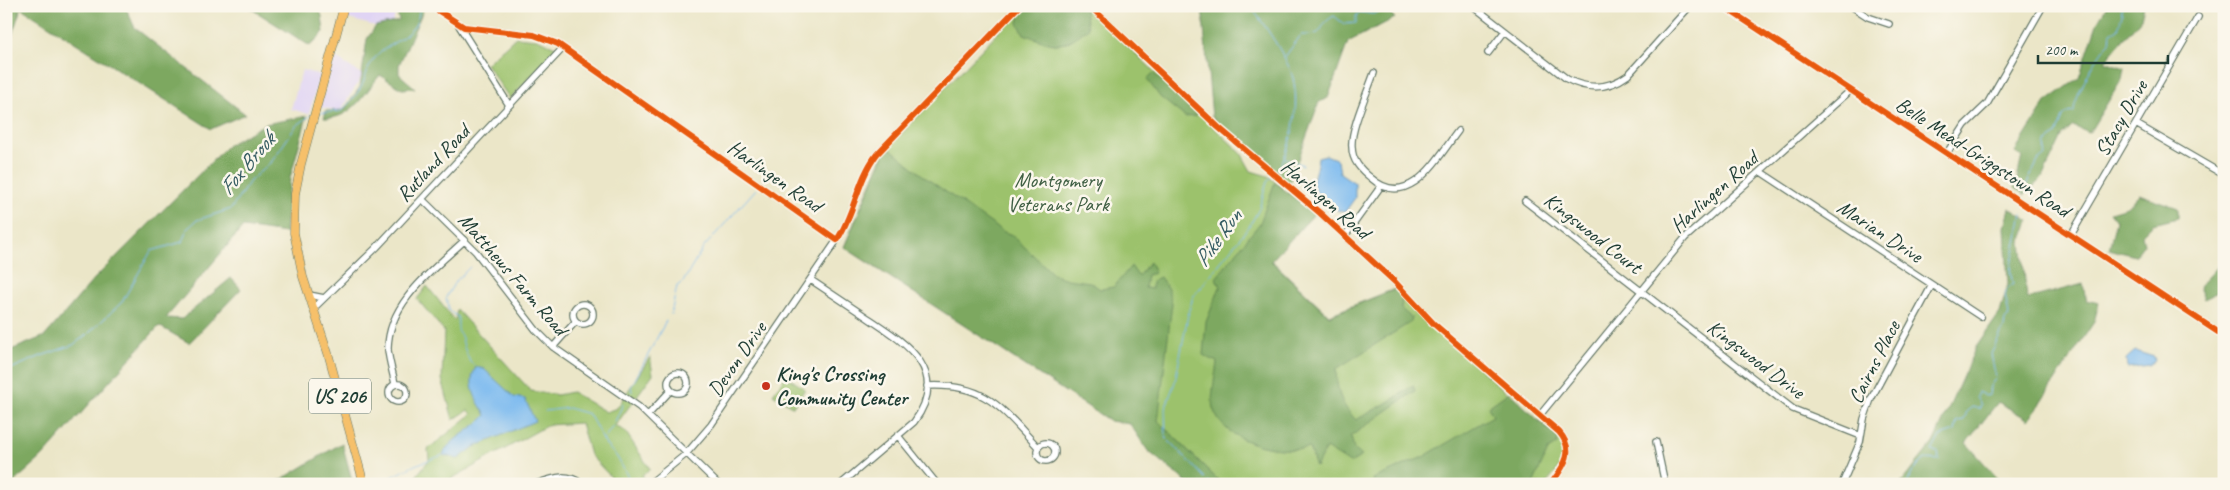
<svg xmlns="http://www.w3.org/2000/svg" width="2230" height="490" font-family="Caveat,sans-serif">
<rect width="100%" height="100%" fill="#fbf7ec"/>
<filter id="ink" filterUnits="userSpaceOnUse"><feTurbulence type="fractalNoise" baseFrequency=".02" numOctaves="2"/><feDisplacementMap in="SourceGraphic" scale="10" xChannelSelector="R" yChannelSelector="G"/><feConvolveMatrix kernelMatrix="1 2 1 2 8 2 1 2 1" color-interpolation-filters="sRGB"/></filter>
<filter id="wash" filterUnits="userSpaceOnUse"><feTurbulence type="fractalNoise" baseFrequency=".0096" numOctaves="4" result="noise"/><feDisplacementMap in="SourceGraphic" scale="20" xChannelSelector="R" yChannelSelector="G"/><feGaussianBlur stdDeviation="1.12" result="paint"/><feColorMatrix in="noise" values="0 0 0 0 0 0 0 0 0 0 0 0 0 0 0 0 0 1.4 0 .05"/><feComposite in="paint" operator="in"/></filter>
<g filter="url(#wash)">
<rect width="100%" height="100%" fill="#ebe6c8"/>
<!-- built -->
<path fill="#e0d4f4" d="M 349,6 L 398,6 L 390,30 L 345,18 Z
M 334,57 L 363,75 L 340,111 L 320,107 Z
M 302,70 L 320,75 L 309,114 L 291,109 Z"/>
<!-- green -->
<path fill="#9cc26c" stroke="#5e8050" d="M 1023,6 L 1085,6 L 1241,153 L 1251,171 L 1268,176 L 1314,214 L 1271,260 L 1329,315 L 1397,288 L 1425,321 L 1562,441 C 1571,457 1556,472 1546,484 L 1222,484 L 1158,421 L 1110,421 L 844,247 L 884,152 Z
M 516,37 L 537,39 L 558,48 L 510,99 L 486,64 Z
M 427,286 L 455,321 L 457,310 L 531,391 L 557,395 L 572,392 L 606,412 L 617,408 L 650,357 L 653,374 L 615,426 L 625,431 L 650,469 L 642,475 L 648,484 L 611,484 L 611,477 L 590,455 L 581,423 L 548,425 L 442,484 L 410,484 L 429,460 L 428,449 L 472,414 L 468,410 L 453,420 L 442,379 L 444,331 L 417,299 Z
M 786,376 L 805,389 L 793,407 L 773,394 Z"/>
<!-- forest -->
<path fill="#7da860" stroke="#4e724a" d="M 9,6 L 125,6 L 135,28 L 245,114 L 211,129 L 21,8 L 6,53 L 6,15 Z
M 247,6 L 318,6 L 322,16 L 324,32 L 310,46 Z
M 396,6 L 425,6 L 399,65 L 399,74 L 415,88 L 402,89 L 380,75 C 364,94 351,120 324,118 L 326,111 L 344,110 L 360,87 L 367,39 L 376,26 L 399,21 Z
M 1029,6 L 1080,6 L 1085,10 L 1088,28 C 1061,51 1055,46 1024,34 L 1018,23 L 1020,13 Z
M 1202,6 L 1399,6 L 1388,12 L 1395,18 L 1348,42 L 1328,98 L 1319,102 L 1289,185 L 1212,117 Z
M 2107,6 L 2144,6 L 2141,19 L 2105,61 L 2124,68 L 2122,79 L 2089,133 L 2073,126 L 2062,136 L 2042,178 L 2025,195 L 2015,188 L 2022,156 L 2015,152 L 2046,102 L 2079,78 L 2098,21 Z
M 1153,73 C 1169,86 1181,102 1197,116 L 1185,117 L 1160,97 L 1147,79 Z
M 307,116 L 290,178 L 285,233 L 243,227 L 166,318 L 182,319 L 231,278 L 241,289 L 189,343 L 159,326 L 42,457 L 12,484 L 6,484 L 6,347 L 11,350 L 45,336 L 95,278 L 228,145 L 265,124 Z
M 891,149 L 926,178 L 1002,231 L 1012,235 L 1053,274 L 1067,279 L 1090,282 L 1100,289 L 1114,287 L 1131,266 L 1138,276 L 1150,262 L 1155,273 L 1147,275 L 1145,288 L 1152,289 L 1152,281 L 1160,277 L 1168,289 L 1172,303 L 1158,421 L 1222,484 L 1189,484 L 1148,451 L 1130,424 L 1110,421 L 844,247 L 886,151 Z
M 1275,182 L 1314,214 L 1271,261 L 1329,316 L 1396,289 L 1403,293 L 1401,309 L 1412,318 L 1411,322 L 1336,369 C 1337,391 1340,404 1356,420 C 1375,409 1396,399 1413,385 L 1415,391 L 1351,436 L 1354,449 L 1362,456 L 1350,463 L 1326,448 L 1316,467 L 1309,448 C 1279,454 1223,443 1213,408 C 1210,399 1216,373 1217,362 L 1203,355 L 1206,322 L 1220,287 L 1216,278 L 1260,223 Z
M 2139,194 L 2178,208 L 2178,218 L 2153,224 L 2142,235 L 2144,244 L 2135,256 L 2109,249 L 2116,220 L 2110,212 L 2127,207 Z
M 2010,208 L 2029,221 L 2021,242 L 2027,299 L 2083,284 L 2086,300 L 2099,303 L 2094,322 L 2029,420 L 1998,402 L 1966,443 L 2003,484 L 1900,484 L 1933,443 L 1976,347 L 2000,313 L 2008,284 L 2005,227 Z
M 2224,260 C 2224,280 2225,291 2204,299 L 2199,287 Z
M 1509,392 L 1558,439 L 1557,444 L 1548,450 L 1533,484 L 1375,484 L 1373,479 L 1423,457 L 1493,416 L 1488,407 Z
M 342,443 L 353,484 L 274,484 Z"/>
<!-- water -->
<path fill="#7bbaef" stroke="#4d7c92" d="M 1326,155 L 1338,160 L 1340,173 L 1355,183 L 1355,198 L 1345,212 C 1333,212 1312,194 1313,181 C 1314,173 1318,166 1318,157 Z
M 2135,351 L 2154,357 L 2155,361 L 2149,365 L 2127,368 L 2126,359 Z
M 476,367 L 484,369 L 514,397 L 525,399 L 535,421 L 474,447 L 458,459 L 443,455 C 446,441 476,428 486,415 C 476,400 466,384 476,367 Z"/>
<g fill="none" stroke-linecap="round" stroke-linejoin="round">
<!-- stream -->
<path stroke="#7bbaef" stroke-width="1" d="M 1250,6 C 1263,22 1288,59 1293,78 C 1300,105 1292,152 1275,173
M 1284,58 L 1301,35 C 1329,36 1315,26 1334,16 L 1344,24 L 1356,23 L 1356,16 L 1359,12 L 1374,14 L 1390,6
M 318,113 L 341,111 C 348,104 356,96 361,87 C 366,78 367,67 374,59 C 390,39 422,37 419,6
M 1285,158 L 1303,165
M 2024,189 L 2038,161 L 2045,155 L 2046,143 L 2056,135 L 2063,117 L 2067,113 L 2074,112 C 2073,99 2100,49 2110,42 L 2111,33 L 2118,29 L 2122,15 L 2121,6
M 470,267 L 455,282 L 446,297 L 449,311 L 458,317 L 458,330 L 462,338 L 464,347 L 470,362 L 476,367
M 671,314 L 677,286 L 683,282 L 704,247 L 757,188
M 6,371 L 41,356 L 73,345 L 89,333 L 122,302 L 151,251 L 182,242 L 187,229 L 197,220 L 231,209 L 250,181 L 272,161 L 296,126 L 311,115
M 632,392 L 631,387 L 666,321
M 545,411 L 568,408 L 589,414 L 606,445 L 617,457 L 632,484
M 603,440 L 613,426 L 623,404
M 379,484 L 415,465 L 443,455
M 1211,484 L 1166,438 L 1165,409 L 1175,382 L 1188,315 L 1193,297 L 1250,225 L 1259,209 L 1267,182 L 1272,176
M 1907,484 L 1913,471 L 1925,459 L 1939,460 L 1938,452 L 1932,451 L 1940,436 L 1955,431 L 1957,421 L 1964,420 L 1967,411 L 1972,407 L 1979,409 L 1981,405 L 1976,396 L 1978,392 L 1986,396 L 1989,395 L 1990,386 L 1996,378 L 1991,354 L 2004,327 L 2005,320 L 2009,315 L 2005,295 L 2007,289 L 2013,284 L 2010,271 L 2022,214"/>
</g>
</g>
<g filter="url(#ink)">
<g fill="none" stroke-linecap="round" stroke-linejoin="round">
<!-- minor casing -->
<g stroke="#667868" stroke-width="8">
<path id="minor" d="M 431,6 L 464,27 L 534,35 L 558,44 L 837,240 C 855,213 857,180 877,154 L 1019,6
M 1090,6 L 1218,127 L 1320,213 L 1395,282 L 1434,324 L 1559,432 C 1576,451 1564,466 1551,484
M 1473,6 L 1567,79 C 1588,90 1609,89 1628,75 L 1690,6
M 1723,6 L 2224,336
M 1851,6 L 1868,17 L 1889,24
M 458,24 L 509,105
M 1488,53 L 1505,31
M 1374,73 C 1368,91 1350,130 1352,147 C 1352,161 1361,170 1371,178 C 1409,212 1438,157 1458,131
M 2136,124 L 2224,175
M 1947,153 L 1965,125 L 1987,104 L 2043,6
M 1761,172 L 1981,317
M 422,199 L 476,252 L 536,330 L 553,347 L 639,407 L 718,484
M 1525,201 L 1793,409 L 1861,436
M 2071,235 L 2198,17
M 1345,236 L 1381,186
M 811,280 C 829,292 847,304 865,316 C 904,342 952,370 914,422 L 841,484
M 309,295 L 324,298
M573 314a10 10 0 1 1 20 0a10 10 0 1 1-20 0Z
M 314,308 L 376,248 L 563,48
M 553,347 L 576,321
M668 383a10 10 0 1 1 20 0a10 10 0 1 1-20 0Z
M389 393a9 9 0 1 1 18 0a9 9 0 1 1-18 0Z
M 395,384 C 393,373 389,361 388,350 C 387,303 434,269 465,240
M 927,386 C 986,383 1001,408 1038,447
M 648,415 L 671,390
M 1540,415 L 1685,238 L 1851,90
M 899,437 L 937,484
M 1656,442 L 1665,484
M1037 452a9 9 0 1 1 18 0a9 9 0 1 1-18 0Z
M 536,484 C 553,478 567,472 582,484
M 649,484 L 686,454 L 711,425 L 837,240
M 1842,484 L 1860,442 L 1864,419 L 1871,399 L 1932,285"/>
</g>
<!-- highway casing -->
<g stroke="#667868" stroke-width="9">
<path id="highway" d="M 344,6 L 301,164 L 295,194 L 294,233 L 303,277 L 328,353 L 364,484"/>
</g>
<!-- minor -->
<use href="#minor" stroke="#fff" stroke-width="5.5"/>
<!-- highway -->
<use href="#highway" stroke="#f6c06b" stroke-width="8"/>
<!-- cycleway casing -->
<g stroke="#fbf7ec" stroke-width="9">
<path id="cycleway" d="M 431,6 L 464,27 L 534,35 L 558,44 L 837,240 C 855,213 857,180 877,154 L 1019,6
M 1090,6 L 1218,127 L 1320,213 L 1395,282 L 1434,324 L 1559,432 C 1576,451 1564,466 1551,484
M 1723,6 L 2224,336"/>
</g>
<!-- cycleway -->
<use href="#cycleway" stroke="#e8590c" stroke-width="6"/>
</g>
</g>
<!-- markers -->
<circle fill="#c8321e" stroke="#fbf7ec" stroke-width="2" cx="766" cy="386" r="5"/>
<g text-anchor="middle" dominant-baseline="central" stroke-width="5" stroke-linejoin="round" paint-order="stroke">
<!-- shield labels -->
<rect fill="#fbf7ec" stroke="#61756b" stroke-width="1" x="309" y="378.5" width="62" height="35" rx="4"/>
<g font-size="20" font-weight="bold" fill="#1f3d34">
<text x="340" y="396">US 206</text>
</g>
<!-- street labels -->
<g font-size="21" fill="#1f3d34" stroke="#fbf7ec">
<text transform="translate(2121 118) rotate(-60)">Stacy Drive</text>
<text transform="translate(1983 157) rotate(33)">Belle Mead-Griggstown Road</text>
<text transform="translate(433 163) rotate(-47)">Rutland Road</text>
<text transform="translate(775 176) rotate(35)">Harlingen Road</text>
<text transform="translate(1714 192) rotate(-42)">Harlingen Road</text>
<text transform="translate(1326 199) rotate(41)">Harlingen Road</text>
<text transform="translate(1880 231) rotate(33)">Marian Drive</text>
<text transform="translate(1593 233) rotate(38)">Kingswood Court</text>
<text transform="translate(513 274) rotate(49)">Matthews Farm Road</text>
<text transform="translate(737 359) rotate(-55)">Devon Drive</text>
<text transform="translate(1756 359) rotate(37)">Kingswood Drive</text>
<text transform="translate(1874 362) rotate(-63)">Cairns Place</text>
</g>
<!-- park labels -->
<g font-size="21" fill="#3e5e42" stroke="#fbf7ec">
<text x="1058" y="180">Montgomery<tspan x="1058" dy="24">Veterans Park</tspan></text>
</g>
<!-- poi labels -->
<g font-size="21" font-weight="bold" fill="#1f3d34" stroke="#fbf7ec" text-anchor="start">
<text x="776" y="374">King's Crossing<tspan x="776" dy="24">Community Center</tspan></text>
</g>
<!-- water labels -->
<g font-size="22" font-style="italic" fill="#365c63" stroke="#fbf7ec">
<text transform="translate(247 164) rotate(-50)">Fox Brook</text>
<text transform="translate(1218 238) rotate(-54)">Pike Run</text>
</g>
</g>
<!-- margin -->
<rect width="2230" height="490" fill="none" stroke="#fbf7ec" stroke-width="25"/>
<!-- scale -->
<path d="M2038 55v8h130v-8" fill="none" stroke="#1f3d34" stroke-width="2.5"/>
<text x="2045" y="55" font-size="15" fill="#1f3d34" stroke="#fbf7ec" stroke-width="4" paint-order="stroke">200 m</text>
</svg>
